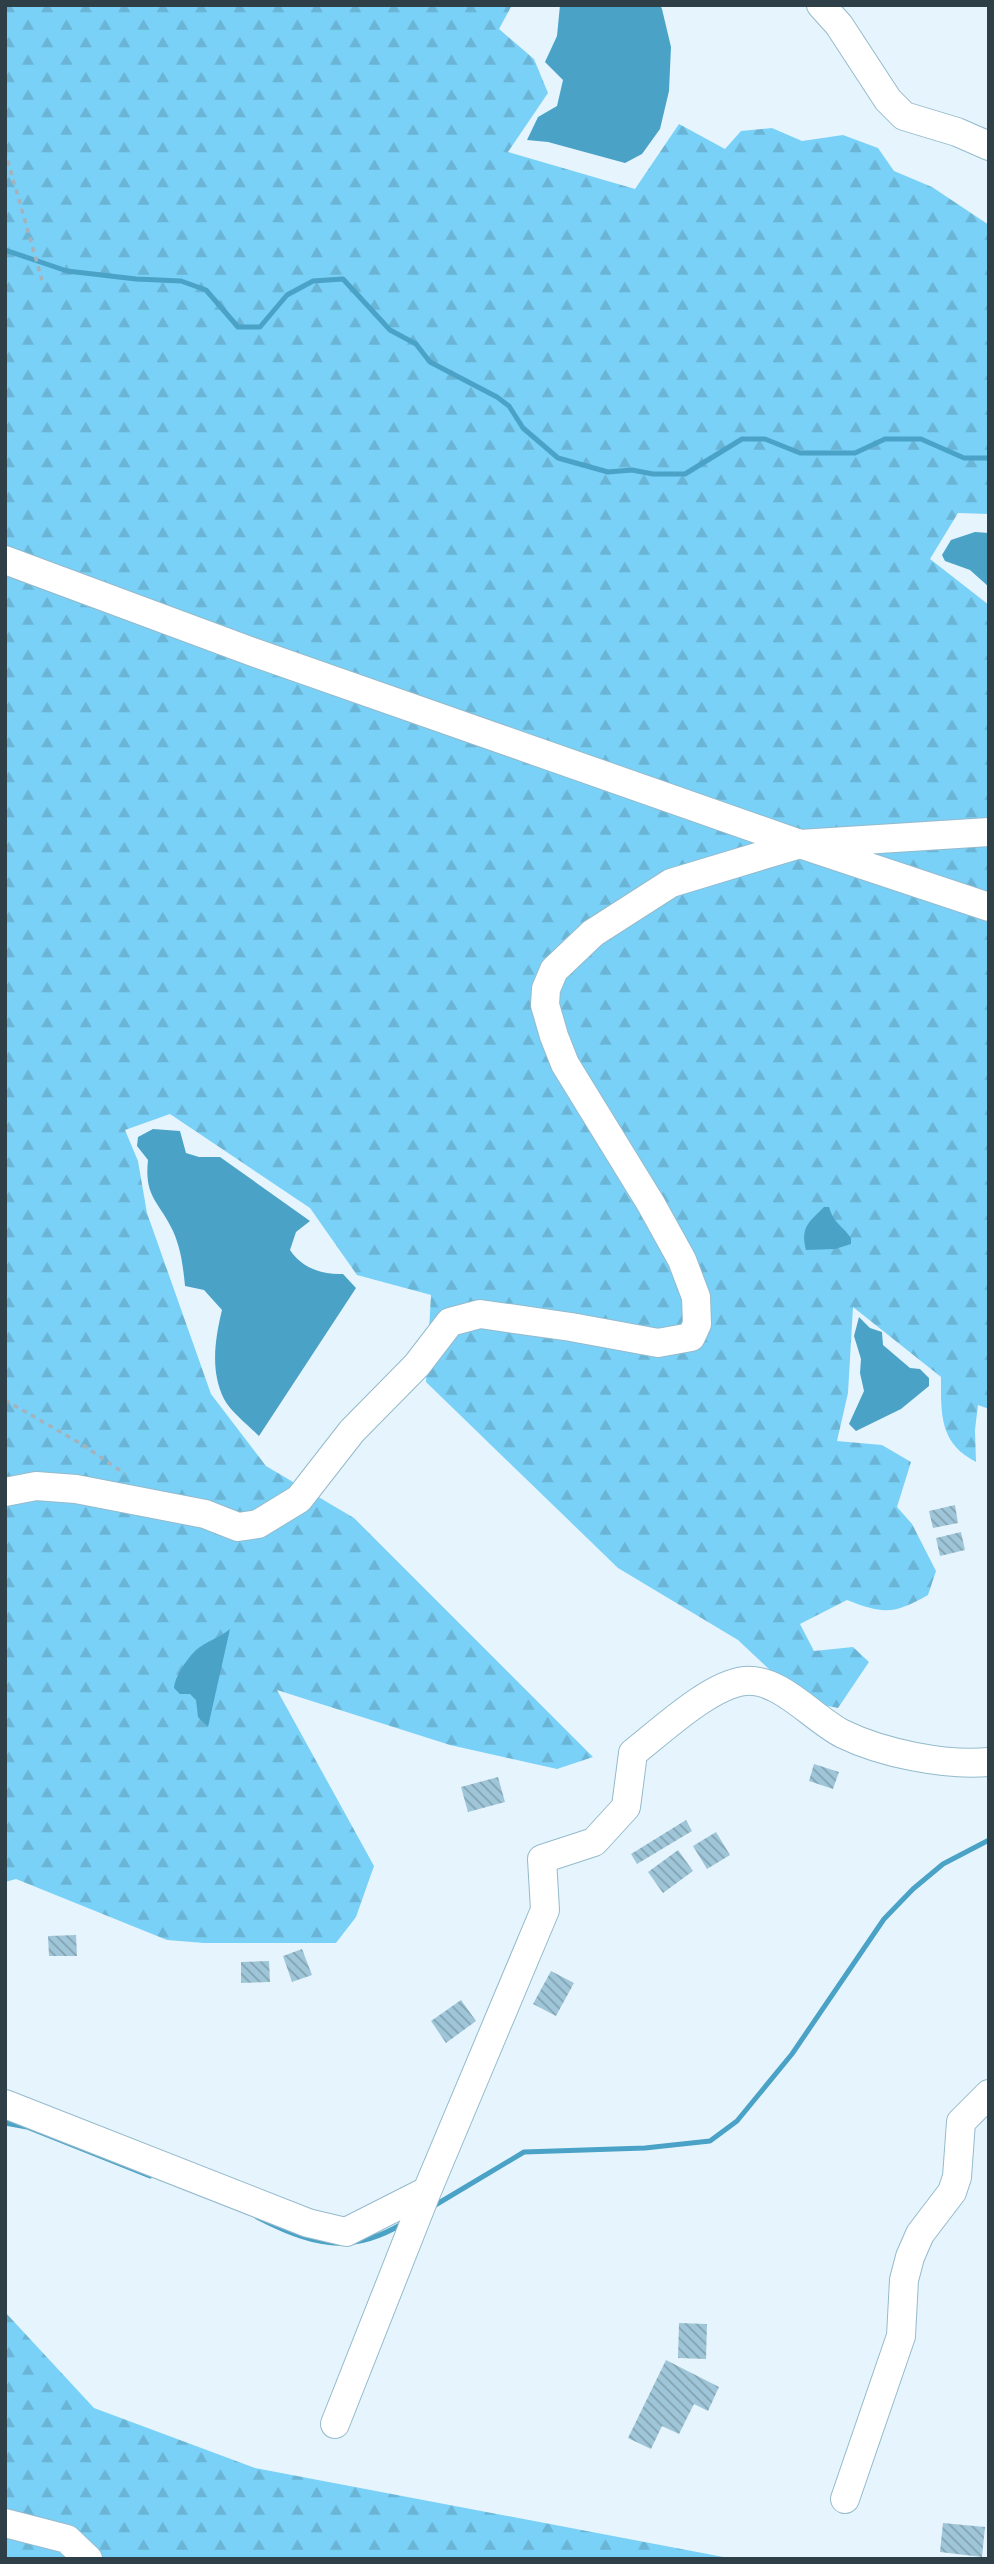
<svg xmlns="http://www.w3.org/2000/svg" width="994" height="2564" font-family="Commissioner,sans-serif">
<defs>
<pattern id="forest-firs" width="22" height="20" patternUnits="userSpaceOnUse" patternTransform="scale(1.75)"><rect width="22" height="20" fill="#7ad1f7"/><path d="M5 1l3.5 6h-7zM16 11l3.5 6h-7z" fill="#6ab4d5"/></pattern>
<pattern id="building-back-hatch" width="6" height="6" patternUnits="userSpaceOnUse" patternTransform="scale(1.75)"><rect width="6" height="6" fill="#9fc6d8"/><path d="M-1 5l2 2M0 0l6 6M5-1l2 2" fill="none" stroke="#82a2b1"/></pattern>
</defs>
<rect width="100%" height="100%" fill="#e6f5fd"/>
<!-- forest -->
<path fill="url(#forest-firs)" d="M 5,5 L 512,5 L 499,29 L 534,59 L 548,93 L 508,152 L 635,189 L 679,124 L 725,149 L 741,131 L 772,128 L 802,141 L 843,135 L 878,148 L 894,171 L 932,187 L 989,225 L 989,514 L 958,513 L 930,559 L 989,605 L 989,1409 L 978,1405 L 975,1430 L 976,1462 C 939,1443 941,1414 941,1377 L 853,1307 L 848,1393 L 837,1441 L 882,1445 L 911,1462 L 897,1507 L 912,1524 L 936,1571 L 928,1595 C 893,1615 883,1614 847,1600 L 800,1624 L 814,1651 L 853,1647 L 869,1662 L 838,1708 L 803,1701 L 738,1640 L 618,1568 L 426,1382 L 431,1295 L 357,1275 L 310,1208 L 170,1114 L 125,1130 L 138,1161 L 147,1213 L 211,1394 L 266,1466 L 354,1518 L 593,1757 L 557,1769 L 450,1745 L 277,1690 L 374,1866 L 356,1917 L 336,1943 L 204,1943 L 167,1940 L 16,1879 L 5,1882 Z
M 5,2312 L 94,2408 L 255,2468 L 734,2559 L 5,2559 Z"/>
<!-- water -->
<path fill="#4aa2c7" d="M 560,5 L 660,5 L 662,9 L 671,47 L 669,91 L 660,129 L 642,154 L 625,163 L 548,142 L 527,140 L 538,117 L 557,106 L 563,80 L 545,62 L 557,36 Z
M 975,532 L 989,533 L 989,587 L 970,570 L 945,561 L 942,555 L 951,540 Z
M 153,1129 L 180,1131 L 186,1153 L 199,1157 L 220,1157 L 310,1221 L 296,1232 L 290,1250 C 302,1268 322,1275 343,1274 L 356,1288 L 259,1436 C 248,1425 231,1412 224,1399 C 210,1371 215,1339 222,1310 L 204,1290 L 185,1286 C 183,1266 181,1249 173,1231 C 159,1201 144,1198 148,1160 L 137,1146 L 138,1137 Z
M 824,1207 L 829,1207 C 834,1224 842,1225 851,1238 L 851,1244 L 835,1249 L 806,1250 C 800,1227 809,1222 824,1207 Z
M 859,1317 L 870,1328 L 882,1332 L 883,1345 L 910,1368 L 920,1369 L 929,1378 L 929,1386 L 901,1409 L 856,1431 L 849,1424 L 864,1391 L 860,1373 L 861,1359 L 854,1336 Z
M 230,1629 L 208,1727 L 198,1717 L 196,1700 L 190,1694 L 180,1694 L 174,1688 C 175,1676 187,1659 196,1650 C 206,1641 220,1638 230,1629 Z"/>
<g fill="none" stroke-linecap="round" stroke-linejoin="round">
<!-- stream -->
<path stroke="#4aa2c7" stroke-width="5" d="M 5,250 L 67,271 L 136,279 L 181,281 L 206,290 L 238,327 L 260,327 L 287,295 L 313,281 L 343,279 L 390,330 L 416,344 L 430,362 L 497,397 L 509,406 L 523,428 L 558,458 L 608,472 L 632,470 L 653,474 L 685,474 L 742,439 L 765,439 L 800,453 L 855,453 L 885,439 L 921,439 L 964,458 L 989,458
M 5,2123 L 27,2127 L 150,2176
M 432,2207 L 524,2152 L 645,2148 L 710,2141 L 737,2121 L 792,2054 L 884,1919 L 913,1889 L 943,1864 L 989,1840
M 257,2217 C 310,2244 348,2256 402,2224"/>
</g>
<!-- building -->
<path fill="url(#building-back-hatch)" d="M 955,1505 L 958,1523 L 933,1528 L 929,1511 Z
M 961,1532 L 965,1550 L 940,1556 L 936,1538 Z
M 814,1764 L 839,1772 L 833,1789 L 809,1781 Z
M 498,1777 L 505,1802 L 468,1812 L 461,1787 Z
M 686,1820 L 692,1831 L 637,1864 L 631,1854 Z
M 716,1832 L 730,1855 L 707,1869 L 693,1846 Z
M 678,1850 L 693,1871 L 663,1893 L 648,1872 Z
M 76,1935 L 77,1956 L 49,1956 L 48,1936 Z
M 302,1949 L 312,1975 L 292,1982 L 283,1956 Z
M 269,1961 L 270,1982 L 241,1983 L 241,1962 Z
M 551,1971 L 574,1983 L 556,2016 L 533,2004 Z
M 461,2000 L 476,2021 L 446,2043 L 431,2021 Z
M 679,2323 L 707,2324 L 706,2359 L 678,2358 Z
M 666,2360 L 719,2387 L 708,2411 L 694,2404 L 679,2434 L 662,2426 L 651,2449 L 628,2438 Z
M 943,2523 L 985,2527 L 982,2557 L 940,2552 Z"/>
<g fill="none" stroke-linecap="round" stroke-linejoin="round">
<!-- minor casing -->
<g stroke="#94bacc" stroke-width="30">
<path id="minor" d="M 821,5 L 839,25 L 888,100 L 904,116 L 957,132 L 989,146
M 5,560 L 250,651 L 800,844 L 989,907
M 5,1492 L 36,1486 L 76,1489 L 205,1514 L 238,1527 L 258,1524 L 299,1499 L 352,1431 L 417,1365 L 450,1322 L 480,1314 L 571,1327 L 658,1343 L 691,1337 L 697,1324 L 696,1297 L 682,1260 L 651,1204 L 565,1064 L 554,1036 L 545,1005 L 546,989 L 554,970 L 593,933 L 671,883 L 800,844 L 989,832
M 5,2104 L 308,2223 L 346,2232 L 427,2191
M 335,2424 L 427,2191 L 545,1910 L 542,1859 L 594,1842 L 626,1807 L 633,1753 C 661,1731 711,1684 745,1681 C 781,1678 813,1719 843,1734 C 882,1753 945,1766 989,1762
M 845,2499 L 901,2336 L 904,2280 L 910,2257 L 920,2234 L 952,2192 L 957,2177 L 961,2122 L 989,2094
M 5,2523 L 67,2539 L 88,2559"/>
</g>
<!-- path -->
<path stroke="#a4b3bb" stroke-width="3.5" stroke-dasharray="5 5" stroke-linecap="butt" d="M 5,151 L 42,280
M 5,1400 L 83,1445 L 125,1474"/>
<!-- minor -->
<use href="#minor" stroke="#fff" stroke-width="28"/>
</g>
<!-- border -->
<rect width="994" height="2564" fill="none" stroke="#2f3f47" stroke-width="14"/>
</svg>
